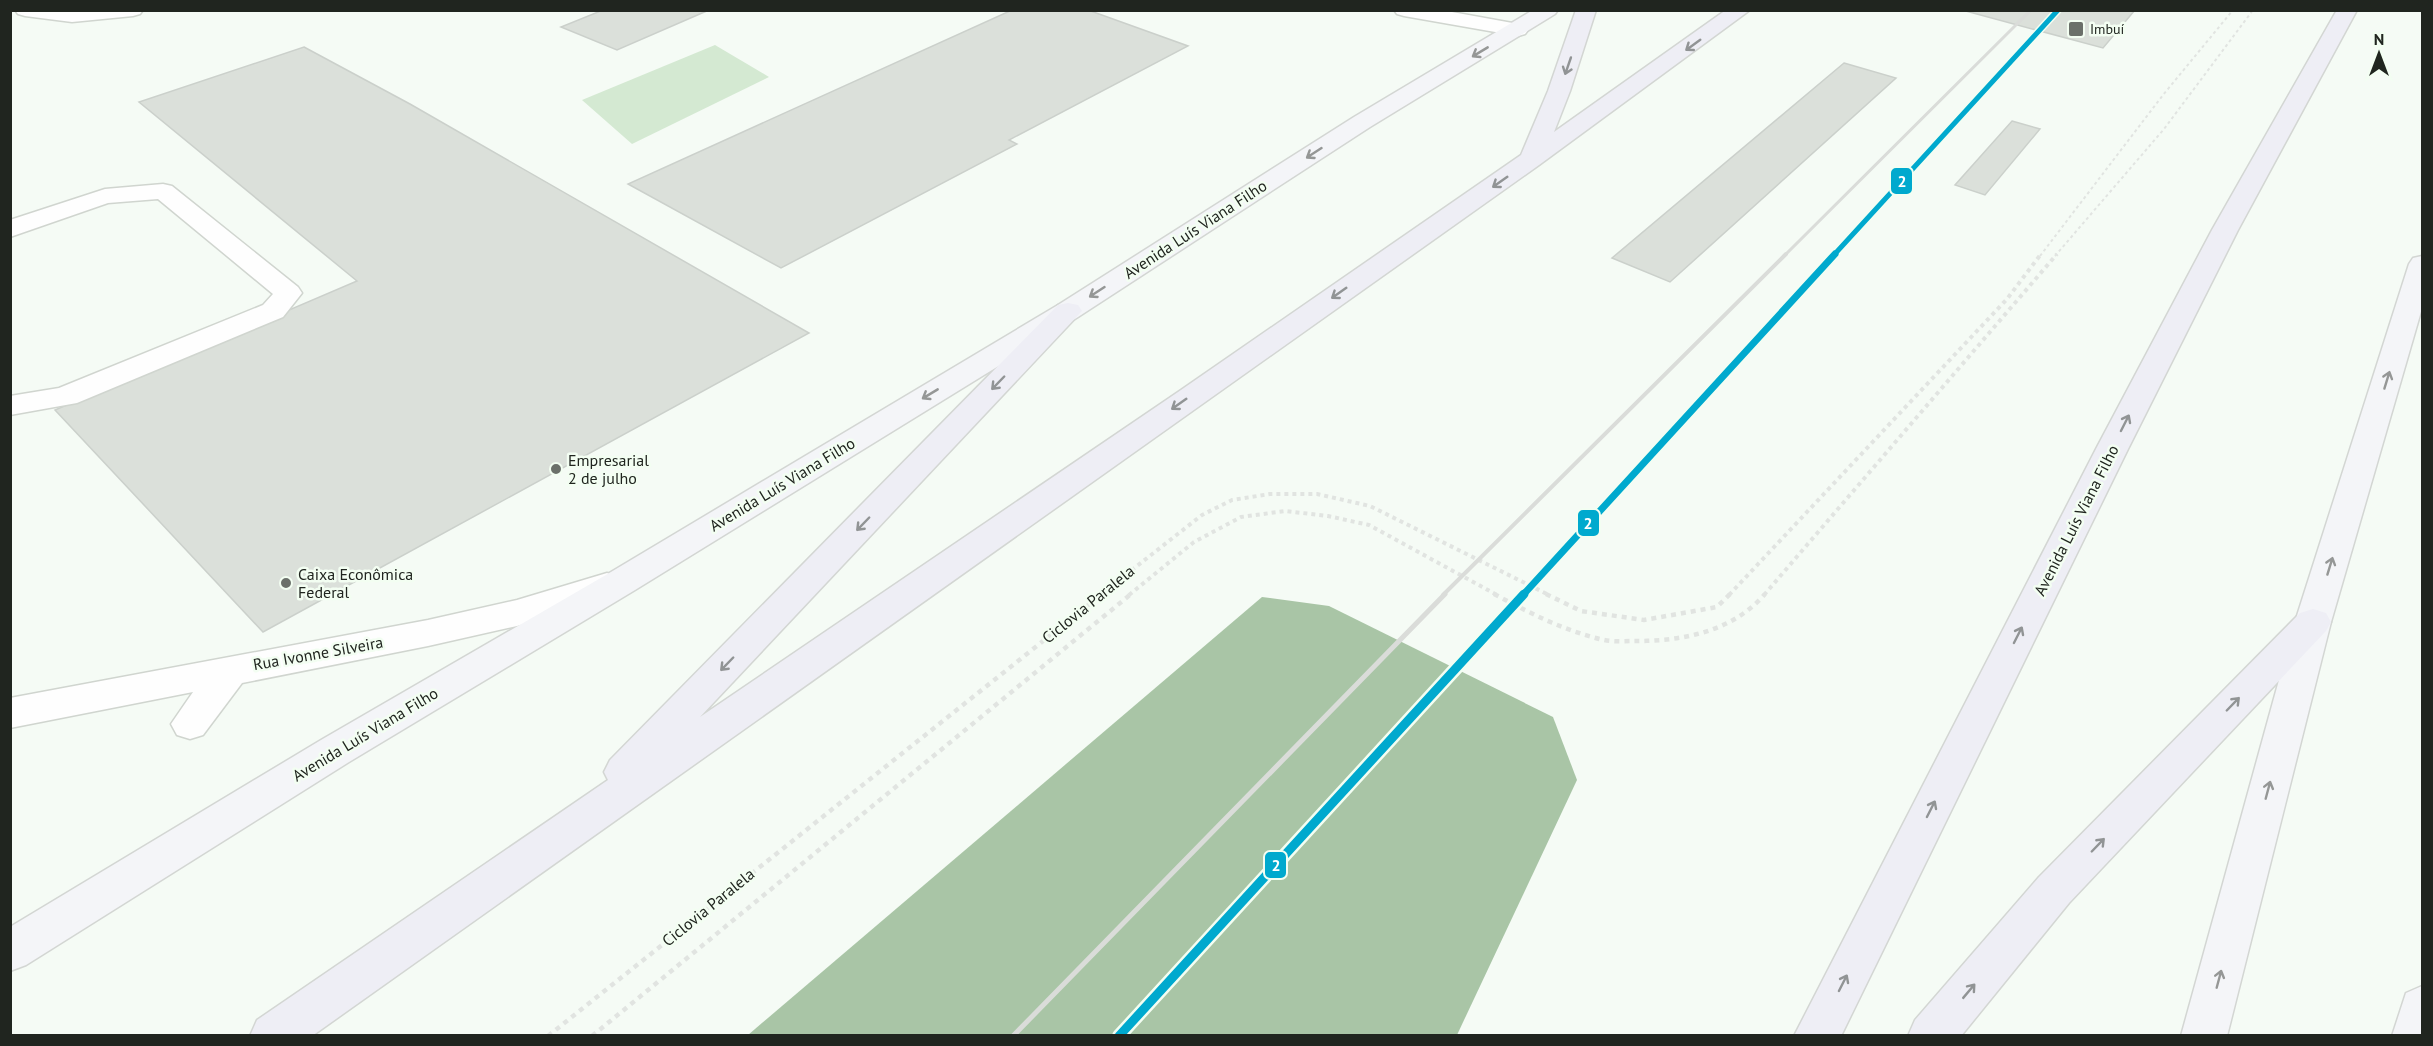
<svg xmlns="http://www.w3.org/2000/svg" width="2433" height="1046" font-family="'PT Sans',sans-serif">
<rect width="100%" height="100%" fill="#f5fbf5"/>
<!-- green -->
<path fill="#d4e9d2" d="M 715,45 L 769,77 L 632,144 L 582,100 Z"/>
<!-- water -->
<path fill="#a9c5a6" d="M 1262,597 L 1329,606 L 1553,717 L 1577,780 L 1457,1035 L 748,1035 Z"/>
<!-- building -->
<path fill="#dbe0da" stroke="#cbd0cb" stroke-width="1.5" d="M 603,10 L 709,10 L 617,50 L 561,27 Z
M 1012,10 L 1088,10 L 1188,46 L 1009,140 L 1017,144 L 781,268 L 628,184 Z
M 1962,10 L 2135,10 L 2103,48 Z
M 304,47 L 410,104 L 809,333 L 263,632 L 55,410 L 357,281 L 139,102 Z
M 1844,63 L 1896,78 L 1670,282 L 1612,258 Z
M 2012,121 L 2040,129 L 1985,195 L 1955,185 Z"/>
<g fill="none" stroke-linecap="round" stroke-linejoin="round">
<!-- minor casing -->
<g stroke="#d0d5cf" stroke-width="3">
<path id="minor" d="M 15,10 L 143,10 L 140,14 L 133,16 L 72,22 L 25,16 L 18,14 Z
M 1394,10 L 1441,10 L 1518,24 L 1525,26 L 1528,30 L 1525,34 L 1518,36 L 1404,16 L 1397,14 Z
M 163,184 L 172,186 L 298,287 L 302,293 L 283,317 L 77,403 L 10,415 L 10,396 L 59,388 L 263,305 L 273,294 L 158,199 L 108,203 L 10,237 L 10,220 L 105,189 Z
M 607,573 L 619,577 L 624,586 L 619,595 L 517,626 L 428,646 L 242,683 L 203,735 L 190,739 L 177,735 L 171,724 L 193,692 L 10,728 L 10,698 L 428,620 L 517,600 Z"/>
</g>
<!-- major casing -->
<g stroke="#d3d6d3" stroke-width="3">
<path id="major" d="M 1533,10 L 1558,10 L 1555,14 L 1370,127 L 1078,317 L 635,590 L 349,762 L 26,965 L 10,971 L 10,927 L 321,740 L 611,572 L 1058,305 L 1354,117 Z
M 2422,256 L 2422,308 L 2331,622 L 2227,1036 L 2181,1036 L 2295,622 L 2409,264 L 2413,258 Z
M 2422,986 L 2422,1036 L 2392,1036 L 2406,993 Z"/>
</g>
<!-- highway casing -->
<g stroke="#d3d6d3" stroke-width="3">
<path id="highway" d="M 1576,10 L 1596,10 L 1570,91 L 1554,132 L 1726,10 L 1750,10 L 1539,165 L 312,1036 L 250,1036 L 257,1020 L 608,780 L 604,772 L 610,760 L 1058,305 L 1068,303 L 1078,305 L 1082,311 L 700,717 L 1181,390 L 1521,155 L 1548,91 Z
M 2337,10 L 2357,10 L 2238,230 L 2128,449 L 1841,1036 L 1794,1036 L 2096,449 L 2212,230 Z
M 2313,609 L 2326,613 L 2331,622 L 2326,631 L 2069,903 L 1961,1036 L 1908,1036 L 1915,1020 L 2039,877 L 2300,613 Z"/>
</g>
<!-- path-far2 -->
<path stroke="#e1e4e1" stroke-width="2" stroke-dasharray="3 3" stroke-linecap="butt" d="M 2040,256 L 2163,95 L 2233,10
M 2055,256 L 2164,129 L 2253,10"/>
<!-- path-far1 -->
<path stroke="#e1e4e1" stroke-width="4" stroke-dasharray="4 4" stroke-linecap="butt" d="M 1100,595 L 1202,515 L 1232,500 L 1270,494 L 1317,494 L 1370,506 L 1549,595
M 1129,595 L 1194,542 L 1241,517 L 1285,511 L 1328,516 L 1369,525 L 1497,595
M 1729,595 L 2007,299 L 2041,254
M 1764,595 L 2057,254"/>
<!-- path -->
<path stroke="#e1e4e1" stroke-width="4.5" stroke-dasharray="5 5" stroke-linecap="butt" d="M 1494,594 C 1530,613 1564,631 1604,640 C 1614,642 1626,641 1636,641 C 1684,641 1733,631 1765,594
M 1546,594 L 1581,611 L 1644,620 L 1717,607 L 1730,594
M 548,1036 L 1102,594
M 592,1036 L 1131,594"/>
<!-- minor -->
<use href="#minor" fill="#fefefe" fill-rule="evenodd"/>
<!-- major -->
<use href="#major" fill="#f4f5f8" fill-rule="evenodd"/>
<!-- highway -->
<use href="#highway" fill="#eeeef5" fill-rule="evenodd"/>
<!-- rail-far2 -->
<path stroke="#dadcd9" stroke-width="3" d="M 1784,256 L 2031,10"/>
<!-- rail-far1 -->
<path stroke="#dadcd9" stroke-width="4" d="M 1443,595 L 1786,254"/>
<!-- rail -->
<path stroke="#dadcd9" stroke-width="5" d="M 1013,1036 L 1445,594"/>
<!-- metro-1-far2 casing -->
<g stroke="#f3fef2" stroke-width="8">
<path id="metro-1-far2" d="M 1833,256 L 2058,10"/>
</g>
<!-- metro-1-far1 casing -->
<g stroke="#f3fef2" stroke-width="10">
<path id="metro-1-far1" d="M 1523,595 L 1835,254"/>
</g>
<!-- metro-1 casing -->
<g stroke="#f3fef2" stroke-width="14">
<path id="metro-1" d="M 1119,1036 L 1524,594"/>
</g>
<!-- metro-1-far2 -->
<use href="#metro-1-far2" stroke="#00a9ce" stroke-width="5"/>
<!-- metro-1-far1 -->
<use href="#metro-1-far1" stroke="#00a9ce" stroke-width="7"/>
<!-- metro-1 -->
<use href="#metro-1" stroke="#00a9ce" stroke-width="9"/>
</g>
<!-- one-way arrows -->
<defs><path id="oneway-shaft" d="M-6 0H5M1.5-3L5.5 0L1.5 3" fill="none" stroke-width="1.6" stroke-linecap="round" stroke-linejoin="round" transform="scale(1.5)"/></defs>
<g stroke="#919495">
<use href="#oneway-shaft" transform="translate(1693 45) rotate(144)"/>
<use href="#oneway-shaft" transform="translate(1568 66) rotate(109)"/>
<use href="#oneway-shaft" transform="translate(1500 182) rotate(145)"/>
<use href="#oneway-shaft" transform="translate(1339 293) rotate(145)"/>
<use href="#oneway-shaft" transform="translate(998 383) rotate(134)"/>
<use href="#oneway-shaft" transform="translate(1179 404) rotate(145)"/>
<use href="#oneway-shaft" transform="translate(2125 423) rotate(-63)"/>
<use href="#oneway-shaft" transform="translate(863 524) rotate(134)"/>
<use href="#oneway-shaft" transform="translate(2018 635) rotate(-63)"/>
<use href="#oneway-shaft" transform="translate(727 664) rotate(134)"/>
<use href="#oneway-shaft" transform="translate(2233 704) rotate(-46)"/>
<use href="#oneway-shaft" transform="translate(1931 809) rotate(-63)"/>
<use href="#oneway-shaft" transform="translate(2098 845) rotate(-46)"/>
<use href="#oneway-shaft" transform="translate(1843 983) rotate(-63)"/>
<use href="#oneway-shaft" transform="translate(1969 991) rotate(-50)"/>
</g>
<g stroke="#959796">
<use href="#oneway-shaft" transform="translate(1480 52) rotate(149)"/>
<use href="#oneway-shaft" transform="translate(1314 153) rotate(147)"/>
<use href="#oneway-shaft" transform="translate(1097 292) rotate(147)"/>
<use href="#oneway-shaft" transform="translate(2387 380) rotate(-73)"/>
<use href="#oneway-shaft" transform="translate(930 394) rotate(149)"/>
<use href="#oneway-shaft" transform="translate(2330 566) rotate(-73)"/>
<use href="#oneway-shaft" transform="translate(2268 790) rotate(-75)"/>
<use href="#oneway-shaft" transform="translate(2219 979) rotate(-75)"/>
</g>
<!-- markers -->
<g fill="#6b706a" stroke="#f3fef2" stroke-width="2">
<rect x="2068" y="21" width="16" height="16" rx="3"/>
<circle cx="556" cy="469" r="6"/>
<circle cx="286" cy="583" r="6"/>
</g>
<g text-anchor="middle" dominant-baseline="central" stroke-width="5" stroke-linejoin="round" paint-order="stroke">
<!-- far-poi labels -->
<g font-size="14" fill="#20251f" stroke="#f3fef2" text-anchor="start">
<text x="2090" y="29">Imbuí</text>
</g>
<!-- street labels -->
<g font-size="16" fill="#20251f" stroke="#f3fef2">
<text transform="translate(1195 229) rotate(-33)">Avenida Luís Viana Filho</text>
<text transform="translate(782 484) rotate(-31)">Avenida Luís Viana Filho</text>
<text transform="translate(2076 520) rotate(-63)">Avenida Luís Viana Filho</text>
<text transform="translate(1088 604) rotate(-39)">Ciclovia Paralela</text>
<text transform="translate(318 653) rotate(-10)">Rua Ivonne Silveira</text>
<text transform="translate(365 734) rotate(-31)">Avenida Luís Viana Filho</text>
<text transform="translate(708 907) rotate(-39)">Ciclovia Paralela</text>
</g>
<!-- poi labels -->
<g font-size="16" fill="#20251f" stroke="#f3fef2" text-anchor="start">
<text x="568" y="460">Empresarial<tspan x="568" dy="18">2 de julho</tspan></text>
<text x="298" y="574">Caixa Econômica<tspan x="298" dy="18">Federal</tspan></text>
</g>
</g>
<g stroke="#f3fef2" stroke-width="2">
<rect x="1890" y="167" width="23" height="28" rx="6" fill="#00a9ce"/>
<rect x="1577" y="509" width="23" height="28" rx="6" fill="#00a9ce"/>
<rect x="1264" y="851" width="23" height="28" rx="6" fill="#00a9ce"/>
</g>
<g font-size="16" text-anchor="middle" font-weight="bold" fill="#fff">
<text x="1902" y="187">2</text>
<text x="1588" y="529">2</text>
<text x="1276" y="871">2</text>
</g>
<!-- border -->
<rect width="2433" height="1046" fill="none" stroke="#20251f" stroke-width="24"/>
<!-- north arrow -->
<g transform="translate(2379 54)" stroke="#f3fef2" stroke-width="4.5" paint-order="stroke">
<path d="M0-4.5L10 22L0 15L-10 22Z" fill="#20251f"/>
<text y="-9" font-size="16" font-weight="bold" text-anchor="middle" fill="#20251f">N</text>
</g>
</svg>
